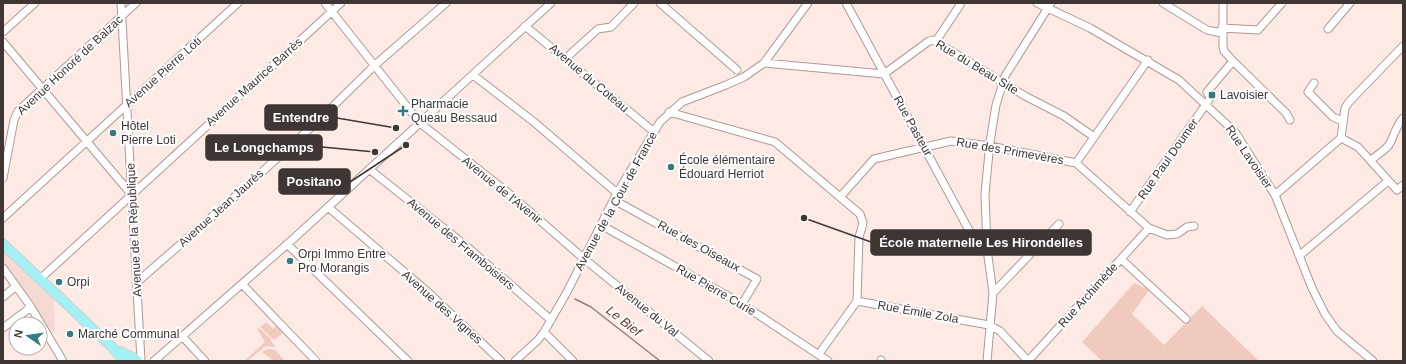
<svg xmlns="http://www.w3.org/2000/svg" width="1406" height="364" font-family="Arial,sans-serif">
<rect width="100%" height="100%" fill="#feeae4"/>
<!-- built -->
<path fill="#f4dad2" d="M 3,250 L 44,289 L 46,288 L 50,292 L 49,294 L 54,299 L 55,332 L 52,333 L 3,261 Z"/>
<!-- green -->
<path fill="#f0cabf" d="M 1134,283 L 1149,290 L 1132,314 L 1164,345 L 1202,306 L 1259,361 L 1102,361 L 1082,342 Z
M 266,322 L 273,329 L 276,326 L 283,333 L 274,340 L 260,327 Z
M 259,328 L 271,339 L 270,340 L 276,347 L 266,346 L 247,361 L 244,361 L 265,342 L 257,329 Z
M 268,349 L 275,350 L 285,361 L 274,361 L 262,352 Z"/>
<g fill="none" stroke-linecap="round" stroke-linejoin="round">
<!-- stream -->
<path stroke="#9b7d75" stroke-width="1.5" d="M 575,299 L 591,307 L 660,361"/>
<!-- minor casing -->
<g stroke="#b09993" stroke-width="9">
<path id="minor" d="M 121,3 L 141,360
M 325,3 L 420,123 L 507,192 L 582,257 L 709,361
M 660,3 L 737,70
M 846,3 L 971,234 L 975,236 L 987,238
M 1037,3 L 1090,28 L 1179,80 L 1235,132 L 1275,195 L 1312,288 L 1325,314 L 1337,331 L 1373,361
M 1163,3 L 1207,30 L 1222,33
M 525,26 L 653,131
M 1222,28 L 1258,30 L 1282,3
M 1328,29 L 1350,3
M 3,32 L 35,3
M 936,41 L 960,5
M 3,42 L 131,194
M 566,58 L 598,29 L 611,27 L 634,3
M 1233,61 L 1286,113 L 1290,120
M 764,63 L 884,74 L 929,41 L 933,40 L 1025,96 L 1064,116 L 1094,137
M 473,75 L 534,122 L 617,193
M 1314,83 L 1308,92 L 1333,117 L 1342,121
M 1207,92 L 1233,61 L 1224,51 L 1223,46 L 1223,3
M 669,112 L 775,142 L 860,214 L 863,223 L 859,237 L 857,301
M 1341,138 L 1358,147 L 1397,190 L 1403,185
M 1371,160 C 1377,155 1384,151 1389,145 C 1394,136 1396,126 1403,118
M 1076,163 L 1148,60
M 369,169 L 465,245 L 551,320
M 3,178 L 14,120 L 18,111 L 136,3
M 1275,195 L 1341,138 L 1345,108 L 1349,102 L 1403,46
M 841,196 L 874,159 L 951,141 L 990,146 L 1076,163 L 1149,228 L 1167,235 L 1177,234 L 1187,227 L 1194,226
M 614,200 L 757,279 L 742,304
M 328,207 L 429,293 L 501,361
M 1130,212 L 1209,100 L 1210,97 L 1207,92
M 3,218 L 238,3
M 601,225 L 742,304 L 828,361
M 287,244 L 408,361
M 1299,256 L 1388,181
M 1121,259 L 1186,319
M 3,268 L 31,307 L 63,361
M 40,279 L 341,3
M 136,283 L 229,202 L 318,121 L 374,66 L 446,3
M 242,284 L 316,361
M 993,293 L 1059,224
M 3,297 L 16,286
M 857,301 L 989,325 L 1000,331 L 1028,361
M 3,328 L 31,307
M 544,332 L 573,361
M 182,336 L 205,361
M 819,354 L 857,301
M 154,361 L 292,240 L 551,3
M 515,361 L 538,340 L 544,332 L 567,292 L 617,193 L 660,122 L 682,102 L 726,85 L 744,77 L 764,63 L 808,3
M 881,361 L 881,360
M 987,361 L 993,293 L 987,249 L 985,194 L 990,142 L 996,105 L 1005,76 L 1051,3
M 1028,361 L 1149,228"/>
</g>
<!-- major casing -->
<g stroke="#d1cfce" stroke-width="11">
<path id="major" d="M 3,244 L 111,346 L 124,361
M 119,351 L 137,360"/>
</g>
<!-- minor -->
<use href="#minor" stroke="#fff" stroke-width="7"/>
<!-- major -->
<use href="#major" stroke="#a2f2f5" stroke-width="9"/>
</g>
<!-- markers -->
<g fill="#337c7f" stroke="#fff" stroke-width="1.5">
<rect x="1208" y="91" width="8" height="8" rx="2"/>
<path d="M401 105h4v4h4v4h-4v4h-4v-4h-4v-4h4z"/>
<circle cx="113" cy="133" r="4"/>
<circle cx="671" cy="167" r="4"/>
<circle cx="290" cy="261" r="4"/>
<circle cx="59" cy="282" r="4"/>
<circle cx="70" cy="334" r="4"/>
</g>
<g text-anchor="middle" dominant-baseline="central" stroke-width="4" stroke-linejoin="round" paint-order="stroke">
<!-- street labels -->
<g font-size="12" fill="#3f3633" stroke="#fff">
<text transform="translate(70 65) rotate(-43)">Avenue Honoré de Balzac</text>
<text transform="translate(977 67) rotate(31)">Rue du Beau Site</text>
<text transform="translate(163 72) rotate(-42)">Avenue Pierre Loti</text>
<text transform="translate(589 78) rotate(40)">Avenue du Coteau</text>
<text transform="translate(254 82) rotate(-42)">Avenue Maurice Barrès</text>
<text transform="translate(913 126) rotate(61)">Rue Pasteur</text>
<text transform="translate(1010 151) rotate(10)">Rue des Primevères</text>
<text transform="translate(1249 157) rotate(56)">Rue Lavoisier</text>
<text transform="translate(1168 159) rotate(-55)">Rue Paul Doumer</text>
<text transform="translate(502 190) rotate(39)">Avenue de l'Avenir</text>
<text transform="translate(616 201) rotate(-61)">Avenue de la Cour de France</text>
<text transform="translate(221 208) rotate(-42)">Avenue Jean Jaurès</text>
<text transform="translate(134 230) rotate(-93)">Avenue de la République</text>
<text transform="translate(461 244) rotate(40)">Avenue des Framboisiers</text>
<text transform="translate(699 246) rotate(29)">Rue des Oiseaux</text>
<text transform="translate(716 290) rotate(30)">Rue Pierre Curie</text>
<text transform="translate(1088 295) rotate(-48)">Rue Archimède</text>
<text transform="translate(442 307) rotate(42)">Avenue des Vignes</text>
<text transform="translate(647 310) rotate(39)">Avenue du Val</text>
<text transform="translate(918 312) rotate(10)">Rue Émile Zola</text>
</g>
<!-- poi labels -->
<g font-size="12" fill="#3f3633" stroke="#fff" text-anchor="start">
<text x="1220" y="95">Lavoisier</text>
<text x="411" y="104">Pharmacie<tspan x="411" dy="14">Queau Bessaud</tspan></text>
<text x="121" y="126">Hôtel<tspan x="121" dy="14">Pierre Loti</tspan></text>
<text x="679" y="160">École élémentaire<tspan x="679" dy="14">Édouard Herriot</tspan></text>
<text x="298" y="254">Orpi Immo Entre<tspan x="298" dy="14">Pro Morangis</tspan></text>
<text x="67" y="282">Orpi</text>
<text x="78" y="334">Marché Communal</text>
</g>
<!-- water labels -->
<g font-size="13" font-style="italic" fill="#6f392a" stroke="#fff">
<text transform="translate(624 321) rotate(38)">Le Bief</text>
</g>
</g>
<!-- callouts -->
<path fill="none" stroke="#3f3633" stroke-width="1.5" d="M396 128L337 118M375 152L322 147M406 145L350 182M804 218L871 242"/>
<g fill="#3f3633" stroke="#fff" stroke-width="1.5">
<circle cx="396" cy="128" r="4"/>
<circle cx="375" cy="152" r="4"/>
<circle cx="406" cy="145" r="4"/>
<circle cx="804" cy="218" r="4"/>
</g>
<g fill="#3f3633" stroke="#3f3633" stroke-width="1.5">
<rect x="265" y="105" width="72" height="25" rx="4"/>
<rect x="206" y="135" width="116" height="25" rx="4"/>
<rect x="279" y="169" width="71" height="25" rx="4"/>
<rect x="871" y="230" width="220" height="25" rx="4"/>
</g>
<g font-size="13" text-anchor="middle" font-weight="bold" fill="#fff">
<text x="301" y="122">Entendre</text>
<text x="264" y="152">Le Longchamps</text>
<text x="314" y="186">Positano</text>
<text x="981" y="247">École maternelle Les Hirondelles</text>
</g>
<!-- border -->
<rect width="1406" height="364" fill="none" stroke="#3f3633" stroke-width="8"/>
<!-- north arrow -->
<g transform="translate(28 336) rotate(283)"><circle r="19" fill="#ffffff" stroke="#b2afad"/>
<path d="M0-3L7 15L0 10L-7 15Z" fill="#337c7f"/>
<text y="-6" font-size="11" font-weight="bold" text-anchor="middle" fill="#3f3633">N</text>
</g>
</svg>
